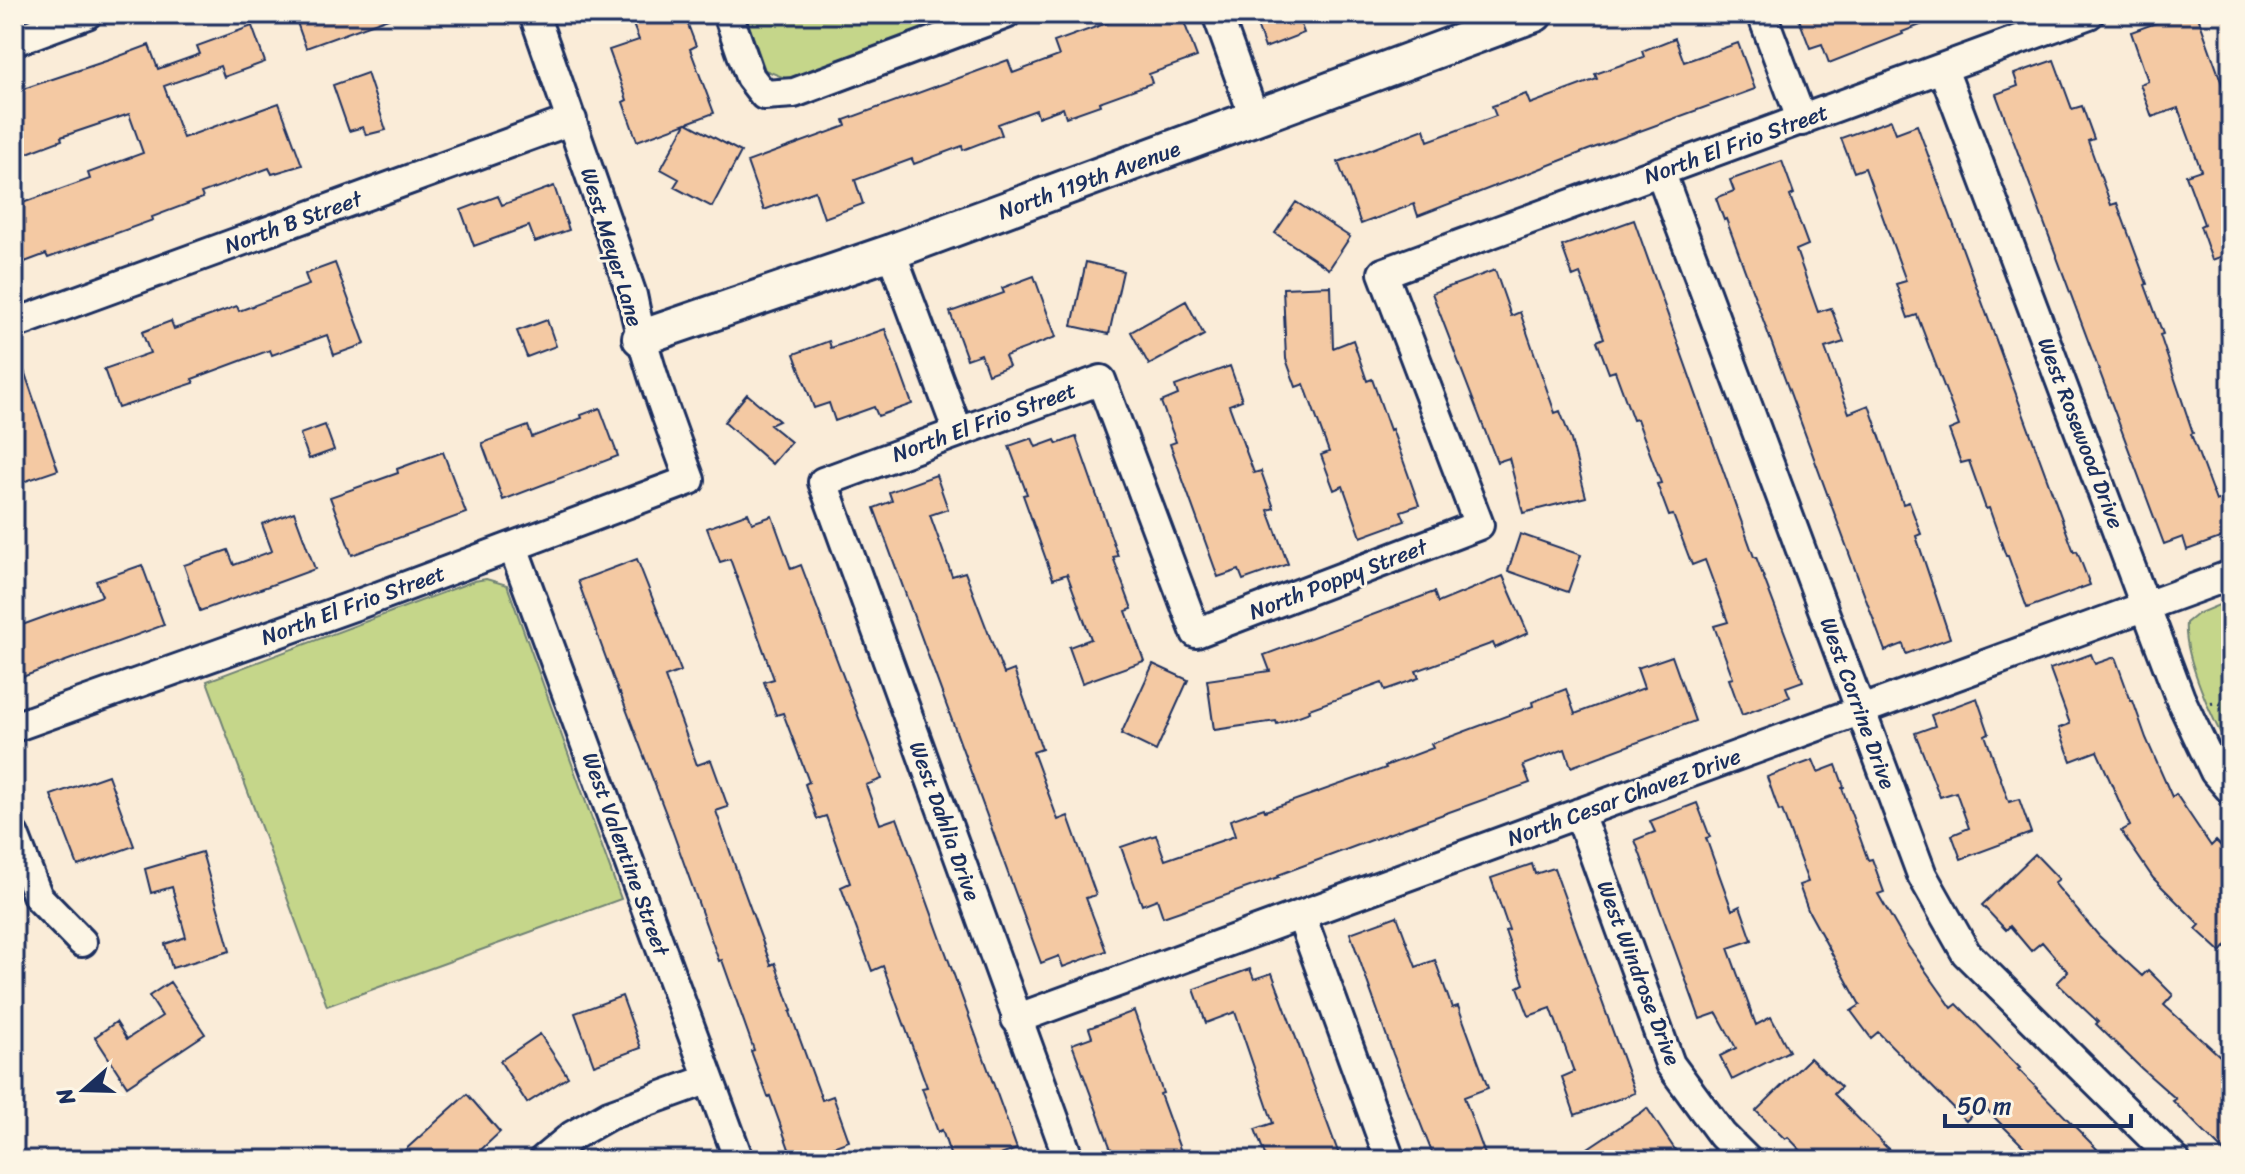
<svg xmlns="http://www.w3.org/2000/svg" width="2245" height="1174" font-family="Sriracha,sans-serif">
<rect width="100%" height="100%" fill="#faecd8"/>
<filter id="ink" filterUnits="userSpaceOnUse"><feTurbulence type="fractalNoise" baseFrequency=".0125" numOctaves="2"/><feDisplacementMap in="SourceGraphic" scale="16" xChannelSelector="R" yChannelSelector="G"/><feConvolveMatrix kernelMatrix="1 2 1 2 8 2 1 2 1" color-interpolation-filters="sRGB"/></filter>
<g filter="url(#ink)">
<!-- green -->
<path fill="#c5d68a" stroke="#708274" stroke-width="2" d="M 745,14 L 965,14 L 787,79 L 765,70 Z
M 486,579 L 507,585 L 621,899 L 327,1006 L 207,681 L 474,581 Z
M 2231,600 L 2231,752 C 2214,724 2183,655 2186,623 L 2197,614 Z"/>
<!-- building -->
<path fill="#f4c9a3" stroke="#1b2f5e" stroke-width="2" d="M 294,14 L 393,14 L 394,16 L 306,48 Z
M 629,14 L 682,14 L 686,23 L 687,22 L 696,46 L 690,49 L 714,113 L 687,123 L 741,152 L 712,207 L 674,187 L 679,179 L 661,169 L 686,123 L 637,141 L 623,102 L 627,100 L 609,50 L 639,40 Z
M 1132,14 L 1156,14 L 1159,21 L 1181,14 L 1197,57 L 1149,74 L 1152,83 L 1099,102 L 1100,105 L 1066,117 L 1063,108 L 1038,117 L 1036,110 L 998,124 L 1002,135 L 963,150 L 962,146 L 914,164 L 912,159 L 855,180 L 863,204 L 824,218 L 815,191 L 764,210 L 747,162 L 846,126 L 844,120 L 1008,60 L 1013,73 L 1059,56 L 1054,42 Z
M 1253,14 L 1297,14 L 1304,33 L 1265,48 Z
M 1797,14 L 1943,14 L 1944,16 L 1902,32 L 1903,34 L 1829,63 L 1822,44 L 1810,48 Z
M 2180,14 L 2197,14 L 2231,109 L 2231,144 L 2225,146 L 2231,162 L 2231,253 L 2212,260 L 2200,226 L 2204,224 L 2186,175 L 2201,170 L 2178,108 L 2152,117 L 2140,84 L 2148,81 L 2131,32 Z
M 252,26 L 265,62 L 224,77 L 220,66 L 164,86 L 183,138 L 279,103 L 302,165 L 272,174 L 269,168 L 201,193 L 203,198 L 152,217 L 153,220 L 48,258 L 46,254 L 14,266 L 14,206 L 90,179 L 88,173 L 143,153 L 129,114 L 61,137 L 62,140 L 14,158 L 14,92 L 109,60 L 149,45 L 158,69 L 200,54 L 197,46 Z
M 1675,38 L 1684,62 L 1738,43 L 1755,89 L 1588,150 L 1418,216 L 1414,204 L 1361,224 L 1338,162 L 1424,129 L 1428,141 L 1496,116 L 1492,106 L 1526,94 L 1530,104 L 1597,79 L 1595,74 L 1644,57 L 1642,51 Z
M 2054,60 L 2072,109 L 2082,106 L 2094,139 L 2088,141 L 2111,205 L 2117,203 L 2147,284 L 2145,285 L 2163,334 L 2160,335 L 2193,433 L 2191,434 L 2216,501 L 2221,499 L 2231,526 L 2231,534 L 2187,550 L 2183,537 L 2164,544 L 1996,94 L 2018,86 L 2014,74 Z
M 367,73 L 386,130 L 366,135 L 363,127 L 349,131 L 333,85 Z
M 1891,120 L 1896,133 L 1917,125 L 2074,552 L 2077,551 L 2090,585 L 2027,608 L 2008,556 L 2006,556 L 1989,508 L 1986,509 L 1969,461 L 1961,463 L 1949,430 L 1959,426 L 1917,315 L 1908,318 L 1896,284 L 1906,281 L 1865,168 L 1854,172 L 1841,138 Z
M 1782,161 L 1794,194 L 1790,196 L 1808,245 L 1796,250 L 1818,312 L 1831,308 L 1844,342 L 1825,348 L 1849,413 L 1869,405 L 1903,504 L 1909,502 L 1921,534 L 1916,536 L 1950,638 L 1906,654 L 1903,644 L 1885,651 L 1726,219 L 1724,220 L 1716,198 L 1734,191 L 1730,180 Z
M 554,186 L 569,230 L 535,242 L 529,226 L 474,246 L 461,210 L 498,196 L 502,205 Z
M 1296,202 L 1350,237 L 1329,269 L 1275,233 Z
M 1634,220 L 1754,557 L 1756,557 L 1803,681 L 1786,687 L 1790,697 L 1742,715 L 1729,679 L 1733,678 L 1714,626 L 1728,622 L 1705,560 L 1692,565 L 1673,515 L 1669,516 L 1657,484 L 1661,483 L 1637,419 L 1633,420 L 1615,371 L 1609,373 L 1597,341 L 1604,338 L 1580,274 L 1573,277 L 1562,246 Z
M 1086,262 L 1123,271 L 1109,334 L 1072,326 Z
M 335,263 L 365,344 L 334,355 L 327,335 L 272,355 L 270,350 L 192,379 L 194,383 L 118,408 L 104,369 L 150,353 L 142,332 L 171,321 L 174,329 L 237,306 L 239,311 L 309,285 L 305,274 Z
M 1495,270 L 1511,316 L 1520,312 L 1555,413 L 1560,411 L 1571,440 L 1586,497 L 1523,513 L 1509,458 L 1497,462 L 1432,293 Z
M 1034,276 L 1056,337 L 1005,356 L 1009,366 L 988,374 L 981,354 L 967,359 L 950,312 L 1004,293 L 1002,288 Z
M 1331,286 L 1333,348 L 1353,340 L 1367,381 L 1372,379 L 1390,430 L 1392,429 L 1419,505 L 1401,511 L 1405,521 L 1361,537 L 1343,486 L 1334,490 L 1321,455 L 1329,452 L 1304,384 L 1296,387 L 1286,359 L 1283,288 Z
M 1186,301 L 1204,335 L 1149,365 L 1131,332 Z
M 547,320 L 556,346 L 527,357 L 517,331 Z
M 885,329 L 912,404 L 878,416 L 874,407 L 835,421 L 829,403 L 814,408 L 794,354 L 829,341 L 831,348 Z
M 17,350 L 58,470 L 20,483 L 14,464 L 14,351 Z
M 1230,366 L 1242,400 L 1229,405 L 1254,473 L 1261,471 L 1274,508 L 1268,510 L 1288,564 L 1243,580 L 1239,570 L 1218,577 L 1170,444 L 1176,442 L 1161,402 L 1178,395 L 1175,386 Z
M 747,394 L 779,421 L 770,425 L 791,442 L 772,464 L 724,422 Z
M 600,408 L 618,456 L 503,500 L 482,443 L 528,426 L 532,437 L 582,418 L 581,415 Z
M 325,425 L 334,450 L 309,459 L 300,434 Z
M 1076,437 L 1118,556 L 1113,557 L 1132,609 L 1126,611 L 1144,661 L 1082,683 L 1069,647 L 1091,639 L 1067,574 L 1053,579 L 1023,495 L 1027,494 L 1009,446 L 1032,438 L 1036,447 L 1055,440 L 1057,444 Z
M 443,452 L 466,513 L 352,555 L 330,497 L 398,473 L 397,469 Z
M 936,475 L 948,509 L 930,515 L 952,576 L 965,572 L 1004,674 L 1014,670 L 1042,749 L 1033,752 L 1058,820 L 1068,816 L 1096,895 L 1086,898 L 1106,951 L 1063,967 L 1059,956 L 1041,963 L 874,508 L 892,501 L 889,492 Z
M 294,512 L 315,569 L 200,611 L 184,565 L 228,550 L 234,565 L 272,551 L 262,524 Z
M 748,513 L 752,523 L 772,516 L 791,569 L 801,565 L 882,779 L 866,785 L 880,824 L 897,818 L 1017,1149 L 987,1160 L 952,1160 L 942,1130 L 938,1132 L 922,1088 L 927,1087 L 883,966 L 872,971 L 841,887 L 850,883 L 826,816 L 817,819 L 805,784 L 809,782 L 783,713 L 776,715 L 764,682 L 774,679 L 730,559 L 720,562 L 707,528 Z
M 1520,534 L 1581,555 L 1568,592 L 1508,571 Z
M 637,559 L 681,671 L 665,677 L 697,765 L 711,760 L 728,807 L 716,811 L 735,866 L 771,965 L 775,963 L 792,1011 L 790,1012 L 822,1100 L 833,1096 L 849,1141 L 798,1160 L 793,1160 L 770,1096 L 768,1097 L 751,1051 L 754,1050 L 722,960 L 719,961 L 671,827 L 620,693 L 619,694 L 578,581 Z
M 142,565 L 164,625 L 14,680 L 14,628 L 102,596 L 96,581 Z
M 1503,576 L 1528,633 L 1495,648 L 1493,643 L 1416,671 L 1419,678 L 1385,690 L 1382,683 L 1309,709 L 1310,712 L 1277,724 L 1276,721 L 1214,730 L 1207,680 L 1270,671 L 1264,655 L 1434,592 L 1438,603 Z
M 2091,654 L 2095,664 L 2115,657 L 2131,701 L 2133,701 L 2146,738 L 2172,797 L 2176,794 L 2211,846 L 2216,841 L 2231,856 L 2231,940 L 2221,952 L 2196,929 L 2200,925 L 2153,878 L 2121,831 L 2130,826 L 2097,751 L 2071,761 L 2059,728 L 2070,724 L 2050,669 Z
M 1672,656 L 1695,721 L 1571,767 L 1565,749 L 1523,765 L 1530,783 L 1388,834 L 1278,875 L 1279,877 L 1163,917 L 1157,899 L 1142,905 L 1121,847 L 1156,835 L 1165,860 L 1235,836 L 1230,820 L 1264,808 L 1265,811 L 1386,768 L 1385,766 L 1433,748 L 1431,744 L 1533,706 L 1532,702 L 1566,689 L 1575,714 L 1644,688 L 1637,668 Z
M 1153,664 L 1188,680 L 1156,751 L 1121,734 Z
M 1977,698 L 1989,733 L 1985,735 L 2009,802 L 2019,799 L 2031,833 L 1961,859 L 1952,835 L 1969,828 L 1956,792 L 1940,797 L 1915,733 L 1935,726 L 1931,715 Z
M 1813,760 L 1818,772 L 1836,765 L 1844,787 L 1842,788 L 1868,860 L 1872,859 L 1884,892 L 1878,894 L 1908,946 L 1952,1008 L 1957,1004 L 2020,1068 L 2018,1069 L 2097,1149 L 2086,1160 L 2037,1160 L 1982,1105 L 1966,1121 L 1878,1032 L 1871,1038 L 1851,1011 L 1860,1005 L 1808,910 L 1799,885 L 1808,882 L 1782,810 L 1779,811 L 1767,777 Z
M 108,775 L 134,846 L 78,866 L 51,795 Z
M 1697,803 L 1710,837 L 1706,838 L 1732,910 L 1740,906 L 1752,940 L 1728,948 L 1756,1025 L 1771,1017 L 1789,1051 L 1732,1080 L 1720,1056 L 1736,1048 L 1717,1013 L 1700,1019 L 1635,840 L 1655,832 L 1650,821 Z
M 202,852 L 230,951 L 172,968 L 165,944 L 186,937 L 172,887 L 151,893 L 145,869 Z
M 2035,854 L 2059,879 L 2054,883 L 2099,936 L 2142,976 L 2148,970 L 2173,995 L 2164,1005 L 2220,1056 L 2231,1045 L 2231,1159 L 2173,1101 L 2176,1099 L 2141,1068 L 2096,1024 L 2098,1022 L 2057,983 L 2068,972 L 2042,942 L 2031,951 L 2010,926 L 2006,930 L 1982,905 Z
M 1532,864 L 1535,874 L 1554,868 L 1635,1093 L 1575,1115 L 1562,1077 L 1574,1072 L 1551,1008 L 1529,1016 L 1518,987 L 1524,984 L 1505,931 L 1509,930 L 1491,878 Z
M 1397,916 L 1416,967 L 1435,960 L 1452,1008 L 1458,1006 L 1488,1088 L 1464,1097 L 1487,1160 L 1435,1160 L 1393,1054 L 1350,933 Z
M 1250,969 L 1254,979 L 1272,973 L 1341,1160 L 1267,1160 L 1255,1129 L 1273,1123 L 1235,1012 L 1206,1023 L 1194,989 Z
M 170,982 L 205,1034 L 127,1086 L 95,1037 L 116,1022 L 127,1039 L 162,1016 L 149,996 Z
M 622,996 L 641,1048 L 594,1065 L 575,1013 Z
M 1134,1011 L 1163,1093 L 1160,1094 L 1184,1160 L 1115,1160 L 1072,1044 L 1092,1037 L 1089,1028 Z
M 540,1034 L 568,1077 L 527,1103 L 500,1061 Z
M 1810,1058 L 1841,1087 L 1834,1094 L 1899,1160 L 1810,1160 L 1788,1137 L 1785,1139 L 1756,1111 Z
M 467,1094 L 500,1132 L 470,1160 L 394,1160 Z
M 1647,1108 L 1682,1160 L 1570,1160 L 1642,1112 Z"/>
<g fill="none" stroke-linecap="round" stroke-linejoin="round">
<!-- minor casing -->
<g stroke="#1b2f5e" stroke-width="34">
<path id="minor" d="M 728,14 L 750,77 L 764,95 L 794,93 L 1006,14
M 1217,14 L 1255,119
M 1762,14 L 1802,121
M 14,41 L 87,14
M 1943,69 L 2180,698 L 2215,772 L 2231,790
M 1660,171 L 1922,875 L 1966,953 L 2175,1160
M 891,252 L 958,432
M 14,324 L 572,120
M 513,547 L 739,1160
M 14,727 L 356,605 L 690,480 C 668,419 644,359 632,295 L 534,14
M 1579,813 L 1670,1064 L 1722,1135 L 1747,1160
M 14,835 L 38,897 L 82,942
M 1301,915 L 1390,1160
M 1016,1019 L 2231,575
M 543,1160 L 572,1136 L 609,1115 L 709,1079
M 1069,1160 L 823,482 L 1101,380 L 1196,633 L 1479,525 L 1383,273 L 2089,14"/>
</g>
<!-- tertiary casing -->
<g stroke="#1b2f5e" stroke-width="40">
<path id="tertiary" d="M 640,338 L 891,252 L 1535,14"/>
</g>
<!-- path -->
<path stroke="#1b2f5e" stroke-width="4" stroke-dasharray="2 6" stroke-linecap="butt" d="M 2211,703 L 2217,702 L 2231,710"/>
<!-- minor -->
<use href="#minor" stroke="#fcf5e5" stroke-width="28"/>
<!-- tertiary -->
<use href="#tertiary" stroke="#fcf5e5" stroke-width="34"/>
</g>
</g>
<g text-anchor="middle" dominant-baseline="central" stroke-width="6" stroke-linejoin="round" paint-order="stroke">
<!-- street labels -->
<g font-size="22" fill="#1b2f5e" stroke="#fcf5e5">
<text transform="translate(1736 144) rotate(-20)">North El Frio Street</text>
<text transform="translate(1089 180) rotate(-20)">North 119th Avenue</text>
<text transform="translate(293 222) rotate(-20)">North B Street</text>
<text transform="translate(612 247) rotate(73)">West Meyer Lane</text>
<text transform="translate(984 422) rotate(-20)">North El Frio Street</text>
<text transform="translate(2081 433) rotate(69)">West Rosewood Drive</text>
<text transform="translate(1338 579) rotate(-21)">North Poppy Street</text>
<text transform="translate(353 605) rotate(-20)">North El Frio Street</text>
<text transform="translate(1858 703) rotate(70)">West Corrine Drive</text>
<text transform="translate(1624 797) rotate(-20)">North Cesar Chavez Drive</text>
<text transform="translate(945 821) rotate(70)">West Dahlia Drive</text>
<text transform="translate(626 854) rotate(70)">West Valentine Street</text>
<text transform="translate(1639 973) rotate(69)">West Windrose Drive</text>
</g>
</g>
<!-- margin -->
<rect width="2245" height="1174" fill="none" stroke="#fcf5e5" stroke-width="48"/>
<rect x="24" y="24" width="2197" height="1126" fill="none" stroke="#1b2f5e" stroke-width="3" filter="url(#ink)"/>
<!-- north arrow -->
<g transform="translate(84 1090) rotate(250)" stroke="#fcf5e5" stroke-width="6" paint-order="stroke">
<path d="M0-6L14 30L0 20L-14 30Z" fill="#1b2f5e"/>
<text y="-12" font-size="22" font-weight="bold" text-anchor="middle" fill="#1b2f5e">N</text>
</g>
<!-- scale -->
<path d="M1945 1114v12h186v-12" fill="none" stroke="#1b2f5e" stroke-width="4"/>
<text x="1957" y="1114" font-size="24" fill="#1b2f5e" stroke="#fcf5e5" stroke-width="6" paint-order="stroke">50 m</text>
</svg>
